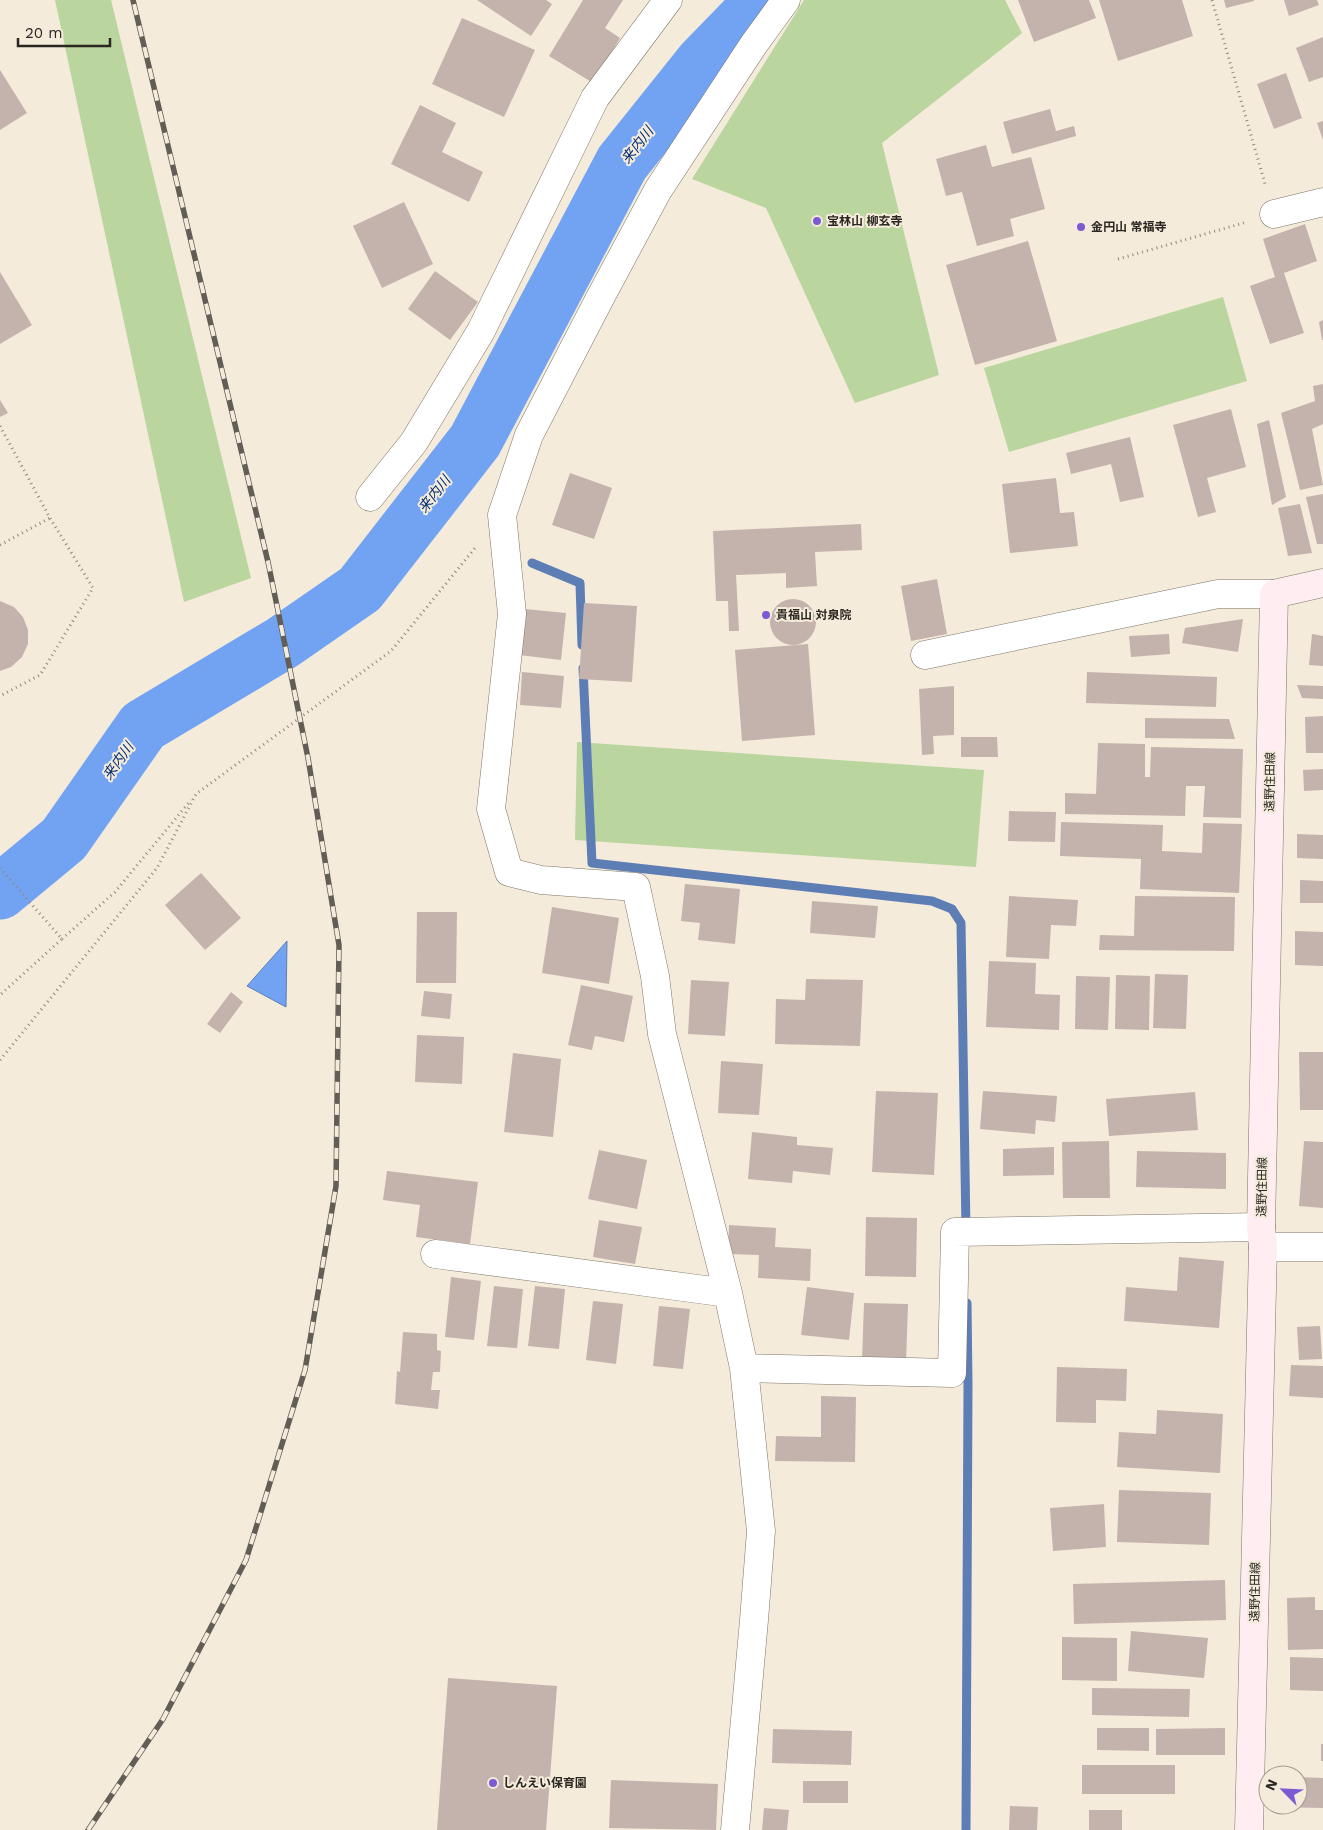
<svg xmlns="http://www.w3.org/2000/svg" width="1323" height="1830" font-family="'Work Sans','Noto Sans JP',sans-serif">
<rect width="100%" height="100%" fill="#f4ebdb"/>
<!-- green -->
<path fill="#bad59e" d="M 55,0 L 111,0 L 251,578 L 184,602 Z
M 804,0 L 1005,0 L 1022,33 L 882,143 L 939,375 L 855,403 L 766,208 L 692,179 Z
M 1223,297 L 1247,381 L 1009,452 L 984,368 Z
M 577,742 L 984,770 L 976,867 L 575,840 Z"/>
<!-- water -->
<path fill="#72a3f3" stroke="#5c7eb4" d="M 287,941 L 286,1007 L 247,986 Z"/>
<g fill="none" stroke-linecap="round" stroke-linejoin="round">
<!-- stream -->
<path stroke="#5c7eb4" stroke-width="9" d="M 532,563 L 580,583 L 582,645
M 583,668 L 592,863 L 932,901 L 952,909 L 961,923 L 966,1230
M 966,1830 L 968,1385 L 967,1303"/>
<!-- river -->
<path stroke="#72a3f3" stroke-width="55" d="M 0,892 L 64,839 L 143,726 L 282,643 L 360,589 L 475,441 L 622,163 L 702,63 L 763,0"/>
</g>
<!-- building -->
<path fill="#c4b3ac" d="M 477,0 L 546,0 L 552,4 L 531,36 Z
M 583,0 L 623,0 L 605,28 L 620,38 L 593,83 L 549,56 Z
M 1018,0 L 1089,0 L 1096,18 L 1034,42 Z
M 1099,0 L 1182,0 L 1193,36 L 1118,61 Z
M 1224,0 L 1254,0 L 1254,1 L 1226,8 Z
M 1284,0 L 1317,0 L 1319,5 L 1289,16 Z
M 462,18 L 535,50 L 504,117 L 432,84 Z
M 1323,37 L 1323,77 L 1309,82 L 1296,48 Z
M 0,70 L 27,113 L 0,130 Z
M 1286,73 L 1302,118 L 1274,129 L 1257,84 Z
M 420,105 L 456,123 L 442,152 L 483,172 L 469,202 L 391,164 Z
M 1050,109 L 1056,131 L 1074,126 L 1076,136 L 1012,154 L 1003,122 Z
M 1323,121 L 1323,140 L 1317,123 Z
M 986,145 L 992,167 L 1031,157 L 1045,209 L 1010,219 L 1014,236 L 977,246 L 962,192 L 946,196 L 936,159 Z
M 404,202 L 433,264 L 382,288 L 353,226 Z
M 1305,224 L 1317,261 L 1284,273 L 1304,333 L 1270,344 L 1250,286 L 1275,277 L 1263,239 Z
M 1028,241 L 1057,341 L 975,365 L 946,265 Z
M 435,271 L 478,302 L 450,340 L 408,309 Z
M 0,272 L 32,325 L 0,344 Z
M 1323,320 L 1323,340 L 1322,340 L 1319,322 Z
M 1323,384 L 1323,424 L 1312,429 L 1323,485 L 1300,490 L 1281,413 L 1315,401 L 1313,386 Z
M 0,400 L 8,413 L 0,417 Z
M 1231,409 L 1246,467 L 1207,478 L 1216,512 L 1198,517 L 1173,425 Z
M 1269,420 L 1286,497 L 1272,505 L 1257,424 Z
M 1130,437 L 1144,497 L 1120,502 L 1111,464 L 1071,474 L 1066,453 Z
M 570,473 L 612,488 L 594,539 L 552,525 Z
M 1056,478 L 1060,513 L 1074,512 L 1078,546 L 1010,553 L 1002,484 Z
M 1323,494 L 1323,544 L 1317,544 L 1306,497 Z
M 1300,504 L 1312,553 L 1288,556 L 1278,508 Z
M 861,524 L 862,550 L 815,552 L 817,586 L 786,588 L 786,573 L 736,575 L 739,631 L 729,631 L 728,601 L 716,601 L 713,531 Z
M 937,579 L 947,634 L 911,641 L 901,586 Z
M770 622a23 23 0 1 1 46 0a23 23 0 1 1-46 0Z
M 0,601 L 14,607 L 23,617 L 28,630 L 28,644 L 22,657 L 11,667 L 0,671 Z
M 584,603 L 637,606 L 632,682 L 579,679 Z
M 525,609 L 566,613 L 561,660 L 519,655 Z
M 1243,619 L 1238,652 L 1182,643 L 1185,628 Z
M 1169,634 L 1170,654 L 1131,657 L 1129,636 Z
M 1312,634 L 1323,636 L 1323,666 L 1309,665 Z
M 808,644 L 815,735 L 742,741 L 735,650 Z
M 522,672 L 564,676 L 561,708 L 520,705 Z
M 1087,672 L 1217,677 L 1216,707 L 1086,703 Z
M 1297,685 L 1323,686 L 1323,699 L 1302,698 Z
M 954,686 L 954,735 L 933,736 L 934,754 L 922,755 L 919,689 Z
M 1323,716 L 1323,753 L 1306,753 L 1305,717 Z
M 1145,718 L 1229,719 L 1235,739 L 1145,738 Z
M 961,737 L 997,737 L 998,757 L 961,757 Z
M 1098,743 L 1145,744 L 1145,777 L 1150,777 L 1151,747 L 1243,749 L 1241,818 L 1203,817 L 1205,786 L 1186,786 L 1185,816 L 1065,814 L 1065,793 L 1096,794 Z
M 1323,769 L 1323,790 L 1304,791 L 1303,770 Z
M 1009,811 L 1056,812 L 1055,842 L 1008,841 Z
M 1061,822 L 1163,825 L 1162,851 L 1202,853 L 1203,823 L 1242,824 L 1239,893 L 1140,889 L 1141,859 L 1060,856 Z
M 1297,834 L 1323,835 L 1323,859 L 1297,858 Z
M 201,873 L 241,918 L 205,950 L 165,905 Z
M 1300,880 L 1323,881 L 1323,903 L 1300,903 Z
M 685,884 L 740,889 L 735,944 L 698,940 L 700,923 L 681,921 Z
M 1009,896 L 1078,900 L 1076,926 L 1051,925 L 1049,959 L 1006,957 Z
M 1135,896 L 1235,897 L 1234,951 L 1099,950 L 1100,935 L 1134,936 Z
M 812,901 L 878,906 L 875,938 L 810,933 Z
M 552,907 L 619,918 L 609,984 L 542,973 Z
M 417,912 L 457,912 L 456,983 L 416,983 Z
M 1295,931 L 1323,932 L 1323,966 L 1295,965 Z
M 989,961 L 1036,963 L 1035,994 L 1060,995 L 1059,1030 L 986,1027 Z
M 1155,974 L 1188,975 L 1186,1029 L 1153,1028 Z
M 1116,975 L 1150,976 L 1149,1030 L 1115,1029 Z
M 1076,976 L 1110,977 L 1108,1030 L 1075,1029 Z
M 806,979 L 863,980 L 860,1046 L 775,1044 L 776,999 L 805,1000 Z
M 691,980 L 729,982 L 725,1036 L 688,1034 Z
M 581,985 L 633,996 L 624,1042 L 595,1036 L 592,1050 L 568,1045 Z
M 424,991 L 452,994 L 450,1019 L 421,1016 Z
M 231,992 L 243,1002 L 220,1033 L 207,1024 Z
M 417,1035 L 464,1037 L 462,1084 L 415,1082 Z
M 1299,1052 L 1323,1052 L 1323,1110 L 1300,1110 Z
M 513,1053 L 561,1059 L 553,1137 L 504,1132 Z
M 721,1061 L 763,1064 L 759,1115 L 718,1113 Z
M 876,1091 L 938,1093 L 934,1175 L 872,1172 Z
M 983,1091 L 1057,1096 L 1055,1122 L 1036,1120 L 1035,1134 L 980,1129 Z
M 1195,1092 L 1198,1130 L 1109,1136 L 1106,1099 Z
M 752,1132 L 797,1137 L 797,1145 L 833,1148 L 830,1175 L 793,1171 L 792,1183 L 748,1179 Z
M 1109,1141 L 1110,1198 L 1063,1198 L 1062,1142 Z
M 1304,1141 L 1323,1142 L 1323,1208 L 1299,1206 Z
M 1054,1147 L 1054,1175 L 1003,1176 L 1003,1149 Z
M 599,1150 L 647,1160 L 637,1209 L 588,1199 Z
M 1137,1151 L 1226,1153 L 1226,1189 L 1136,1187 Z
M 387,1171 L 478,1182 L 470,1244 L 416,1237 L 420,1205 L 383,1200 Z
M 866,1217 L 917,1218 L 916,1277 L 865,1276 Z
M 599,1220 L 642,1227 L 635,1264 L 593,1257 Z
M 729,1225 L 776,1228 L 775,1247 L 811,1249 L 810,1281 L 758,1278 L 759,1255 L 728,1254 Z
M 1179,1257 L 1224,1261 L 1219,1328 L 1124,1321 L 1126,1287 L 1177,1291 Z
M 451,1277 L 481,1281 L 474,1340 L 445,1337 Z
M 494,1286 L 523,1289 L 517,1348 L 487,1346 Z
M 535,1286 L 565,1289 L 559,1349 L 528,1346 Z
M 807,1287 L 854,1293 L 849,1340 L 801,1335 Z
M 593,1301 L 623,1304 L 616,1364 L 586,1360 Z
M 864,1303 L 908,1304 L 906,1363 L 862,1361 Z
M 659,1306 L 690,1309 L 683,1369 L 653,1366 Z
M 1320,1326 L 1322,1359 L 1299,1360 L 1297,1327 Z
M 403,1332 L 437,1334 L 437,1350 L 441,1351 L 440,1372 L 433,1372 L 431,1390 L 440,1390 L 438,1409 L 395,1404 L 397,1371 L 400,1372 Z
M 1291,1365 L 1323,1366 L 1323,1398 L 1289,1396 Z
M 1057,1367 L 1127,1369 L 1126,1401 L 1096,1400 L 1096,1423 L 1056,1422 Z
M 821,1396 L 856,1397 L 855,1462 L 775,1461 L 776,1436 L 821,1437 Z
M 1157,1410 L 1223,1414 L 1220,1473 L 1117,1467 L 1119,1432 L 1156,1434 Z
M 1119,1490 L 1211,1493 L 1209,1545 L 1117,1542 Z
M 1104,1504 L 1106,1547 L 1053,1551 L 1050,1508 Z
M 1225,1580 L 1226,1620 L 1074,1624 L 1073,1584 Z
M 1315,1597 L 1315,1610 L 1323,1610 L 1323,1649 L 1288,1650 L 1287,1598 Z
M 1131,1631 L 1208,1638 L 1204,1678 L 1128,1671 Z
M 1062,1637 L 1117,1638 L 1117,1681 L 1062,1680 Z
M 1290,1657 L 1323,1658 L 1323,1691 L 1290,1690 Z
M 448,1678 L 557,1686 L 546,1830 L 437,1830 Z
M 1092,1688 L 1190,1689 L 1189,1717 L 1092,1715 Z
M 1097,1728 L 1149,1728 L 1149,1751 L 1097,1750 Z
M 1225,1728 L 1225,1755 L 1156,1755 L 1156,1729 Z
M 773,1729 L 852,1731 L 851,1765 L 772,1763 Z
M 1321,1744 L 1323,1744 L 1323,1761 L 1321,1761 Z
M 1082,1765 L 1175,1765 L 1175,1794 L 1082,1794 Z
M 1298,1777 L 1323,1778 L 1323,1808 L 1278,1807 L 1278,1805 L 1298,1805 Z
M 611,1780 L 718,1784 L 716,1830 L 609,1828 Z
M 803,1781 L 848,1781 L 848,1803 L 803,1803 Z
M 1010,1806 L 1038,1807 L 1037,1830 L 1009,1830 Z
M 764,1808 L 789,1810 L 787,1830 L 762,1830 Z
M 1089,1810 L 1122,1810 L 1122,1830 L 1089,1830 Z"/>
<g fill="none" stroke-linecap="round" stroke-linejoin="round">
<!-- minor casing -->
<g stroke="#7d7568" stroke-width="29">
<path id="minor" d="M 1274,214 L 1323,202
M 370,497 L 414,442 L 481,331 L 595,98 L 668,0
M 925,655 L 1218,594 L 1274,594
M 1263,1247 L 1323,1247
M 435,1254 L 728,1293
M 744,1368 L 952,1373 L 955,1232 L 1261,1227
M 735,1830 L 754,1620 L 761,1531 L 744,1368 L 728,1293 L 662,1034 L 655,976 L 636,887 L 541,880 L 509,872 L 491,809 L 512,614 L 502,515 L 529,435 L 600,298 L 658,190 L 754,44 L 786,0"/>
</g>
<!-- secondary casing -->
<g stroke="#7d7568" stroke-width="29">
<path id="secondary" d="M 1249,1830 L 1263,1247 L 1261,1227 L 1274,594 L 1323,583"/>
</g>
<!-- path -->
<path stroke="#90897f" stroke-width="3" stroke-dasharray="1 4" stroke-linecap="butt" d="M 1212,0 L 1266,187
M 1118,259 L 1247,222
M 0,426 L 50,518 L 93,588 L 40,675 L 0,696
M 0,545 L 50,518
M 0,868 L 62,939 L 0,995
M 62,939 L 115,892 L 191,800
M 0,1060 L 157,868 L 196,794 L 391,651 L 475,548"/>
<!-- minor -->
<use href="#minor" stroke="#fff" stroke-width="28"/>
<!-- secondary -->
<use href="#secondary" stroke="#ffedf1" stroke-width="28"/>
<!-- rail casing -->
<g stroke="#625d55" stroke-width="5.5">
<path id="rail" d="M 88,1830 L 163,1719 L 246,1560 L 305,1370 L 336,1186 L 339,945 L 308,758 L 268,562 L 133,0"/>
</g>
<!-- rail -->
<use href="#rail" stroke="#f4ebdb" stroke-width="4" stroke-dasharray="11" stroke-linecap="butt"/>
</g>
<!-- markers -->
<g fill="#7b5ad4" stroke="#f4ebdb" stroke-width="2">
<circle cx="817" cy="221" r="5"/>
<circle cx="1081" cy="227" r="5"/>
<circle cx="766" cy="615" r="5"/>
<circle cx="493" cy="1783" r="5"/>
</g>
<g text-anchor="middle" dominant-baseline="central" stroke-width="4" stroke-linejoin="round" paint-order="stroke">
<!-- poi labels -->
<g font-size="12" font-weight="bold" fill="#2a2621" stroke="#f4ebdb" text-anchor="start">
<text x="827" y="221">宝林山 柳玄寺</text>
<text x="1091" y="227">金円山 常福寺</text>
<text x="776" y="615">貴福山 対泉院</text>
<text x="503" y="1783">しんえい保育園</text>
</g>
<!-- street labels -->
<g font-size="12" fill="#2a2621" stroke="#f4ebdb">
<text transform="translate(1270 782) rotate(-89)">遠野住田線</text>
<text transform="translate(1262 1187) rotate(-89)">遠野住田線</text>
<text transform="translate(1255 1592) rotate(-89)">遠野住田線</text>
</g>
<!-- water labels -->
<g font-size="14" font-style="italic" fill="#012c71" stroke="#f4ebdb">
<text transform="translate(637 145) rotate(-52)">来内川</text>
<text transform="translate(434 494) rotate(-52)">来内川</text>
<text transform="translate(118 761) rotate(-55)">来内川</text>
</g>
</g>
<!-- north arrow -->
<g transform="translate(1283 1790) rotate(294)"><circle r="24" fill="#f4ebdb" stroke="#a39c91"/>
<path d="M0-4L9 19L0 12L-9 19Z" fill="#7b5ad4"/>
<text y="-8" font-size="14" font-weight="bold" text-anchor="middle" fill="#2a2621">N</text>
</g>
<!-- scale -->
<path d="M18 38v8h92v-8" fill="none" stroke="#2a2621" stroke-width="2.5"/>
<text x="25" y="38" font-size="15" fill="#2a2621" stroke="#f4ebdb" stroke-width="4" paint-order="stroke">20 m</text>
</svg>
